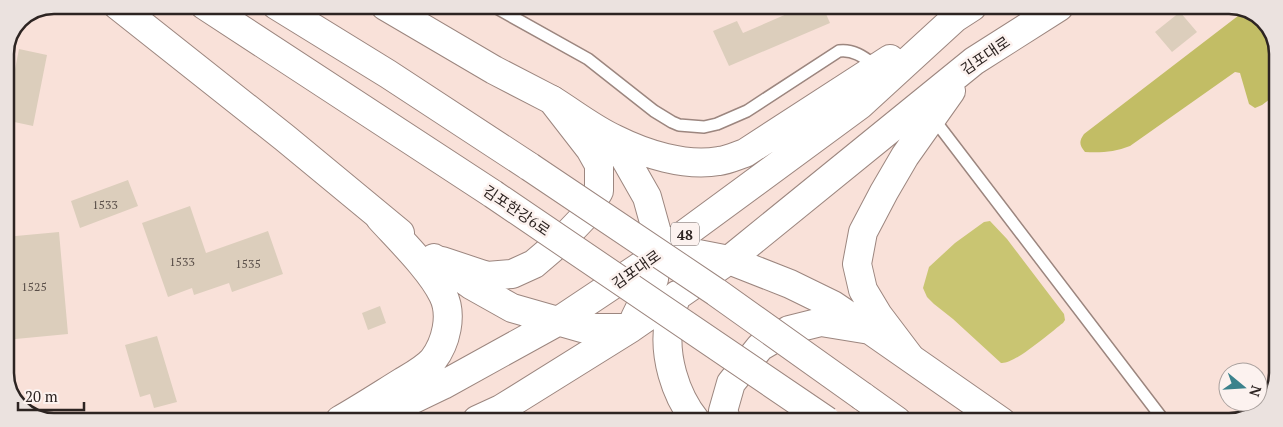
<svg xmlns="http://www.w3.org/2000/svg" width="1283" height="427" font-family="'PT Serif','Noto Sans KR',serif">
<rect width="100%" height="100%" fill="#f9e1d9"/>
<!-- green -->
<path fill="#c9c572" d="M 990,221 L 1007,239 L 1064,314 L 1065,320 L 1063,323 C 1051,332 1014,365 1001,363 L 953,319 L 934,304 L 927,297 L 923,288 L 929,267 L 955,243 L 984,222 Z"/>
<!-- forest -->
<path fill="#c2bd65" d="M 1247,9 L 1268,24 L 1278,50 L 1278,93 L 1262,105 L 1255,108 L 1249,104 L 1240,73 L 1235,72 L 1130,146 C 1115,152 1101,153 1085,152 C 1079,145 1079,141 1084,134 Z"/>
<!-- building -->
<path fill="#dccebc" d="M 803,7 L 823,7 L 830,23 L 729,66 L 713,31 L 737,21 L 743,33 Z
M 1180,12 L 1197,32 L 1172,52 L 1155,32 Z
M 19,49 L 47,55 L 33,126 L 5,120 Z
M 128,180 L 138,206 L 80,228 L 71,201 Z
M 190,206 L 206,253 L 268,231 L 283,274 L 232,292 L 229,283 L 194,295 L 192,288 L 168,297 L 142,223 Z
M 59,232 L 68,334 L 5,340 L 5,237 Z
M 380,306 L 386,323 L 368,330 L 362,313 Z
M 157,336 L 177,402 L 154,408 L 150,394 L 140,397 L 125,345 Z"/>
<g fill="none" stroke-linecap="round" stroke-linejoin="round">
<!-- service casing -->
<g stroke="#9c867f" stroke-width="14">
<path id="service" d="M 493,6 L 588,59 L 654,111 L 672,122 L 679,125 L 704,127 L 717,124 L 747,111 L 839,51 C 854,49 865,58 876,66
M 933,118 L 1165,422"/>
</g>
<!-- tertiary casing -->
<g stroke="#9c867f" stroke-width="30">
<path id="tertiary" d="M 117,5 L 285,138 L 400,233
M 204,5 L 493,194
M 276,5 L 388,74 L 530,167
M 385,6 L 494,70 L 552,100 L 590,149 L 599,165 L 599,191 L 583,218 L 561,241 L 534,264 L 512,274 L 487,276 L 442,261
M 862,396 L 897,421
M 727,421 L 723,411 L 731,383 L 760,347 L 789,330 L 821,322 L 870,330 L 1002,422"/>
</g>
<!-- primary casing -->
<g stroke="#9c867f" stroke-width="30">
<path id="primary" d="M 552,100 C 573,113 593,129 615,139 C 645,154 685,167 719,161 C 728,160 736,156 745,153 L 890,59
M 614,139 L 647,197 L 657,233 L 657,254 L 654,279 L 635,318
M 657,254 L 693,253 L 729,260 L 790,284 L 833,305 L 870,330
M 434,258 L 471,285 L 512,308 L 582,328 L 631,328
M 677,295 C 674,303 671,312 669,321 C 663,355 675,395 696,421
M 909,356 L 878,315 L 863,290 L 857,264 L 863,232 L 884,192 L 905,156 L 951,91
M 340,420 C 361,408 381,395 402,382 C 412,376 425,369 433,360 C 446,343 453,315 443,295 C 431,270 399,239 380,218
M 370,420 L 443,385 L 557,322 L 641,266 L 860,105 L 955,18 L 972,7
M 477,420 L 501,409 L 631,328 L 729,260 L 974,61 L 1059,7"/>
</g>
<!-- service -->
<use href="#service" stroke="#fff" stroke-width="11"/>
<!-- tertiary -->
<use href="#tertiary" stroke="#fff" stroke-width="28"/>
<!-- primary -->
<use href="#primary" stroke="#fff" stroke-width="28"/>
<!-- tertiary-bridge casing -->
<g stroke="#9c867f" stroke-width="30" stroke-linecap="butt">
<path id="tertiary-bridge" d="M 530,167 L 716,292 L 862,396
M 493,194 L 827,421"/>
</g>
<!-- tertiary-bridge -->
<use href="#tertiary-bridge" stroke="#fff" stroke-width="28"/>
</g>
<g text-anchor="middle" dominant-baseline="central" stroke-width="5" stroke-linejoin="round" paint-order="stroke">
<!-- number labels -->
<g font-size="12" fill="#594e48">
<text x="105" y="204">1533</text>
<text x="182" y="261">1533</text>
<text x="248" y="263">1535</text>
<text x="34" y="286">1525</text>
</g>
<!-- shield labels -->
<rect fill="#fcf2ef" stroke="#6b6260" stroke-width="1" x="671" y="222.5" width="28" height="23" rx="4"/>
<g font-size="14" font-weight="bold" fill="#2d2422">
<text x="685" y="234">48</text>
</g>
<!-- street labels -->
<g font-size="15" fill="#2d2422" stroke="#fcf2ef">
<text transform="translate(985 55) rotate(-34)">김포대로</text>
<text transform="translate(517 210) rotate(34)">김포한강6로</text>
<text transform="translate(636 269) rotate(-35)">김포대로</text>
</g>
</g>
<!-- crop -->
<path d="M0 0H1283V427H0ZM54 14H1229A40 40 0 0 1 1269 54V373A40 40 0 0 1 1229 413H54A40 40 0 0 1 14 373V54A40 40 0 0 1 54 14Z" fill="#ebe2df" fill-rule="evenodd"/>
<path fill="none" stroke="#2d2422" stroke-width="2.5" d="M54 14H1229A40 40 0 0 1 1269 54V373A40 40 0 0 1 1229 413H54A40 40 0 0 1 14 373V54A40 40 0 0 1 54 14Z"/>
<!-- north arrow -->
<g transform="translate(1243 387) rotate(108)"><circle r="24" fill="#fcf2ef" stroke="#a9a09d"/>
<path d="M0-4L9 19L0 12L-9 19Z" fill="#3b828c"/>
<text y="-8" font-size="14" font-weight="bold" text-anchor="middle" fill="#2d2422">N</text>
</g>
<!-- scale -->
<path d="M18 402v8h66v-8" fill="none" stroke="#2d2422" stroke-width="2.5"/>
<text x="25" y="402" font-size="15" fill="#2d2422" stroke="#fcf2ef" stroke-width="4" paint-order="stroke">20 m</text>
</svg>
